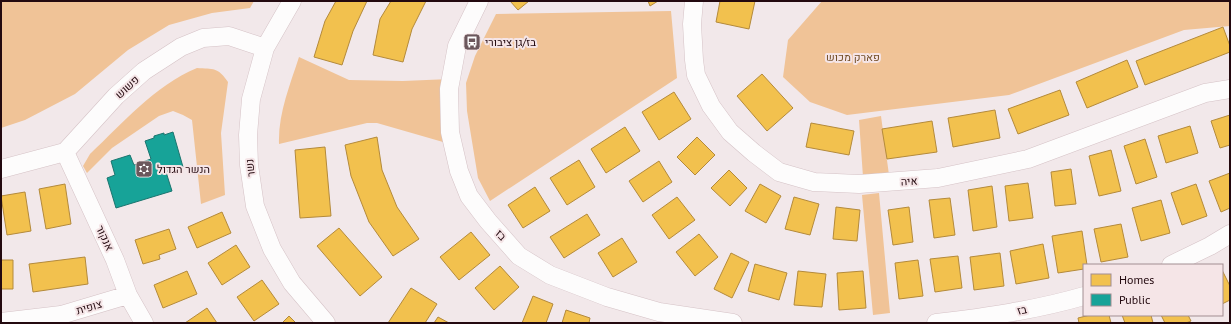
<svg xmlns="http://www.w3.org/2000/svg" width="1231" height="324" font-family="'PT Sans',Heebo,sans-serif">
<rect width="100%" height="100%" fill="#f2e8ea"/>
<!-- green -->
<path fill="#f0c397" d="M 1,1 L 254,1 L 250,8 L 212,13 L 169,25 L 128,50 L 75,94 L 25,120 L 1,128 Z
M 822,1 L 1230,1 L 1230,26 L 1184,30 L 1009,95 L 847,115 L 810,102 L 783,77 L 788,40 Z
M 671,11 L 677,78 L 490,201 L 478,178 L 467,111 L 466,83 L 475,56 L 496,14 Z
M 299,57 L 349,80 L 403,81 L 450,79 L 443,142 L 377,123 L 367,123 L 279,144 C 278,114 290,85 299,57 Z
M 197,68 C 213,69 218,67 228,82 L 221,133 L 225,195 L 201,204 L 192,120 L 183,115 L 173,111 L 159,116 L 112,148 L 87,173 L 83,166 L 90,154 C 123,123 154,86 197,68 Z
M 881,116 L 889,175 L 863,177 L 859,120 Z
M 879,193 L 890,313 L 873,315 L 862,195 Z"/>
<!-- homes -->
<path fill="#f2c14e" stroke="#b48a3b" d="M 336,1 L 367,1 L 353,31 L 342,65 L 314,57 L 325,21 Z
M 391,1 L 426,1 L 412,29 L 403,62 L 373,55 L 380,19 Z
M 510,1 L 529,1 L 518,10 Z
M 648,1 L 658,1 L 650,6 Z
M 720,1 L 755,1 L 749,29 L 716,22 Z
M 1223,27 L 1230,46 L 1230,52 L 1145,85 L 1136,61 Z
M 1127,60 L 1138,87 L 1087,108 L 1076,82 Z
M 762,74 L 793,108 L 767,131 L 737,96 Z
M 1060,90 L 1069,115 L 1018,134 L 1008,109 Z
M 674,92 L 691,119 L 659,140 L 642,112 Z
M 995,110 L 1000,138 L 953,147 L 948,118 Z
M 1230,115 L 1230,145 L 1220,148 L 1211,121 Z
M 932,121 L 937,152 L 887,159 L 882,129 Z
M 811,123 L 854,131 L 849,155 L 806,147 Z
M 1190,126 L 1198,153 L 1166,163 L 1158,136 Z
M 625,127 L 640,151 L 606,173 L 591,149 Z
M 377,137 L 382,170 L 397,207 L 419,239 L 393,256 L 369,222 L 351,176 L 345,145 Z
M 697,137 L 715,155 L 695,175 L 677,157 Z
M 1145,139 L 1157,177 L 1136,184 L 1124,146 Z
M 325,147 L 331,216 L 300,218 L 295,150 Z
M 1111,150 L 1121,191 L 1099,196 L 1089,156 Z
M 579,160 L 595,187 L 567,205 L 550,178 Z
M 659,161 L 672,182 L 643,202 L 629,181 Z
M 1071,169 L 1076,204 L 1055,206 L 1051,172 Z
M 729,170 L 747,188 L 730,206 L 711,188 Z
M 1230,173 L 1230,208 L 1221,212 L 1209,181 Z
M 1028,183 L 1033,218 L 1009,221 L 1005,186 Z
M 65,184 L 71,224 L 46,229 L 39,189 Z
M 760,184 L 781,196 L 766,223 L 745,211 Z
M 1196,184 L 1207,216 L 1182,225 L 1171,193 Z
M 992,186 L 997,227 L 973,231 L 968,190 Z
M 535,187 L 550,211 L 523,228 L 508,205 Z
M 25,192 L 31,231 L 7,235 L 1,196 Z
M 677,197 L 695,220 L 669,239 L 652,215 Z
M 794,197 L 819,204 L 810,235 L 785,229 Z
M 950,198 L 955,235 L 934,238 L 929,200 Z
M 1161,200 L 1170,233 L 1141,241 L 1132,208 Z
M 836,207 L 860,210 L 857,241 L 833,239 Z
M 909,207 L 913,242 L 893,245 L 888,210 Z
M 222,212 L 231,233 L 197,248 L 188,227 Z
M 587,214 L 600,235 L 564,258 L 550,237 Z
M 1121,224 L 1128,257 L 1101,262 L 1094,229 Z
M 339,228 L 382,277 L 360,296 L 317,246 Z
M 169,229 L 176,249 L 159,255 L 160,259 L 143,264 L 135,240 Z
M 1082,231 L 1087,265 L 1084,265 L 1084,269 L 1058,273 L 1052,236 Z
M 471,232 L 490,255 L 459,280 L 440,257 Z
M 699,234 L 718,257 L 695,276 L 676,252 Z
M 622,238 L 637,262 L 613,277 L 598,253 Z
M 1043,244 L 1049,278 L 1016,284 L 1010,251 Z
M 236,245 L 250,267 L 222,285 L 208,263 Z
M 731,253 L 749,262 L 732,298 L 714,289 Z
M 1000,253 L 1004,286 L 974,290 L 970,257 Z
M 958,256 L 962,288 L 935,292 L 930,259 Z
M 85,257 L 88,284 L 33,292 L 29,264 Z
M 1,260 L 13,260 L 13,289 L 1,289 Z
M 918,260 L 923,296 L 899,299 L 895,263 Z
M 755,264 L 787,273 L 779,300 L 748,291 Z
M 500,266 L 519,287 L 494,310 L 475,288 Z
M 1222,270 L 1230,286 L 1230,300 L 1222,304 Z
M 187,271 L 197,294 L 163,308 L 154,285 Z
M 798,271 L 826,274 L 822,307 L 794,305 Z
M 863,271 L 866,308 L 839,310 L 837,273 Z
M 262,280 L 279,304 L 254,321 L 237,297 Z
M 411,288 L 437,304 L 425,323 L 388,323 Z
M 533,296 L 553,304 L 546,323 L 522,323 Z
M 207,308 L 217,323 L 185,323 Z
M 566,310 L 590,318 L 589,323 L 562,323 Z
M 1090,315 L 1109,315 L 1111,323 L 1079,323 L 1078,318 Z
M 1122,315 L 1151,315 L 1153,323 L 1125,323 Z
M 1161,315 L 1188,315 L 1191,321 L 1186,323 L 1165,323 Z
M 289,316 L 296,323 L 282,323 Z
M 438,317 L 449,323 L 434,323 Z"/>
<!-- public -->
<path fill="#17a398" stroke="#1b756f" d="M 173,132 L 183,167 L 166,172 L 172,191 L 116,208 L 107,178 L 115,175 L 111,161 L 130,155 L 134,165 L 151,159 L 145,141 L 154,138 L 154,136 L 164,133 L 164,135 Z"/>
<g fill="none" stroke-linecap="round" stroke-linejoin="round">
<!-- minor casing -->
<g stroke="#d5c2c6" stroke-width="19">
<path id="minor" d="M 292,1 L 265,48 L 251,99 L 248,135 L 249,165 L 255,206 L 272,249 L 292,283 L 326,323
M 479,1 L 457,46 L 449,89 L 450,132 L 459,171 L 469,196 L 488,221 L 519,256 L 550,275 L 607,297 L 659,312 L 733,323
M 694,1 L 692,24 L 694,60 L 696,75 L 711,106 L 730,132 L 754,153 L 779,172 L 814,182 L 859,184 L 938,178 L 1028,159 L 1205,93 L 1230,89
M 65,152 L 115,260 L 128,295 L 144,323
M 1,169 L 65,152 L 116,96 L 144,71 L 181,47 L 203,38 L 229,36 L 265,48
M 1171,265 L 1210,246 L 1230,234
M 1,322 L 61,315 L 128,295
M 936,323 C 986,317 1036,310 1084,296"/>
</g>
<!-- minor -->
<use href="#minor" stroke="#fdfcfc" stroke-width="18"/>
</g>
<!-- icons -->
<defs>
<g id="bus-square" transform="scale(0.9)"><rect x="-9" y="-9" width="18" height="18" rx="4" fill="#6b575c" stroke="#f5e5e7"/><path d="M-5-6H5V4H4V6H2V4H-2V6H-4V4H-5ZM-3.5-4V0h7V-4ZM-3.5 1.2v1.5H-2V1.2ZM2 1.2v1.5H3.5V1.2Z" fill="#fff"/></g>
<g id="synagogue-square" transform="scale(0.9)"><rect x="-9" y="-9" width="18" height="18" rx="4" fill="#6b575c" stroke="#f5e5e7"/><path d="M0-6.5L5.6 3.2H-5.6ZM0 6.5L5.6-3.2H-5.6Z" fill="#fff"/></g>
</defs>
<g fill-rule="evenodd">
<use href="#bus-square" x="472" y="42"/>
<use href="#synagogue-square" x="144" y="169"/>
</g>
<g text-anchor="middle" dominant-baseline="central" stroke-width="4" stroke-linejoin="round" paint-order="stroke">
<!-- poi labels -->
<g font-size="11" fill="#23090f" stroke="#f5e5e7" text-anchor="start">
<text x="485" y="42">בז/גן ציבורי</text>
<text x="157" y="169">הנשר הגדול</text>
</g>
<!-- park labels -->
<g font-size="11" fill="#724e27" stroke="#f5e5e7">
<text x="853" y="57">פארק מכוש</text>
</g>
<!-- street labels -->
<g font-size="11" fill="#23090f" stroke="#f5e5e7">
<text transform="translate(127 87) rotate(-42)">פשוש</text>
<text transform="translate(250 168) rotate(-96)">נשר</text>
<text transform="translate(909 181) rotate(-4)">איה</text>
<text transform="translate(501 235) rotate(48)">בז</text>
<text transform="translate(105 238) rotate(65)">אנקור</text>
<text transform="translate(89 307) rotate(-16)">צופית</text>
<text transform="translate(1022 310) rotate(-11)">בז</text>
</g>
</g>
<!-- border -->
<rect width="1231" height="324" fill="none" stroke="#23090f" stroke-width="4"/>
<!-- legend -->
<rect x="1083" y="264" width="140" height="52" fill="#f5e5e7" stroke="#a18d91"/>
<rect x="1091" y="274" width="20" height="12" fill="#f2c14e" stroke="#a18d91"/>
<text x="1119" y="284" font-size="12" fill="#23090f">Homes</text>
<rect x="1091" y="294" width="20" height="12" fill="#17a398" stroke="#a18d91"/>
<text x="1119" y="304" font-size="12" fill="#23090f">Public</text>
</svg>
